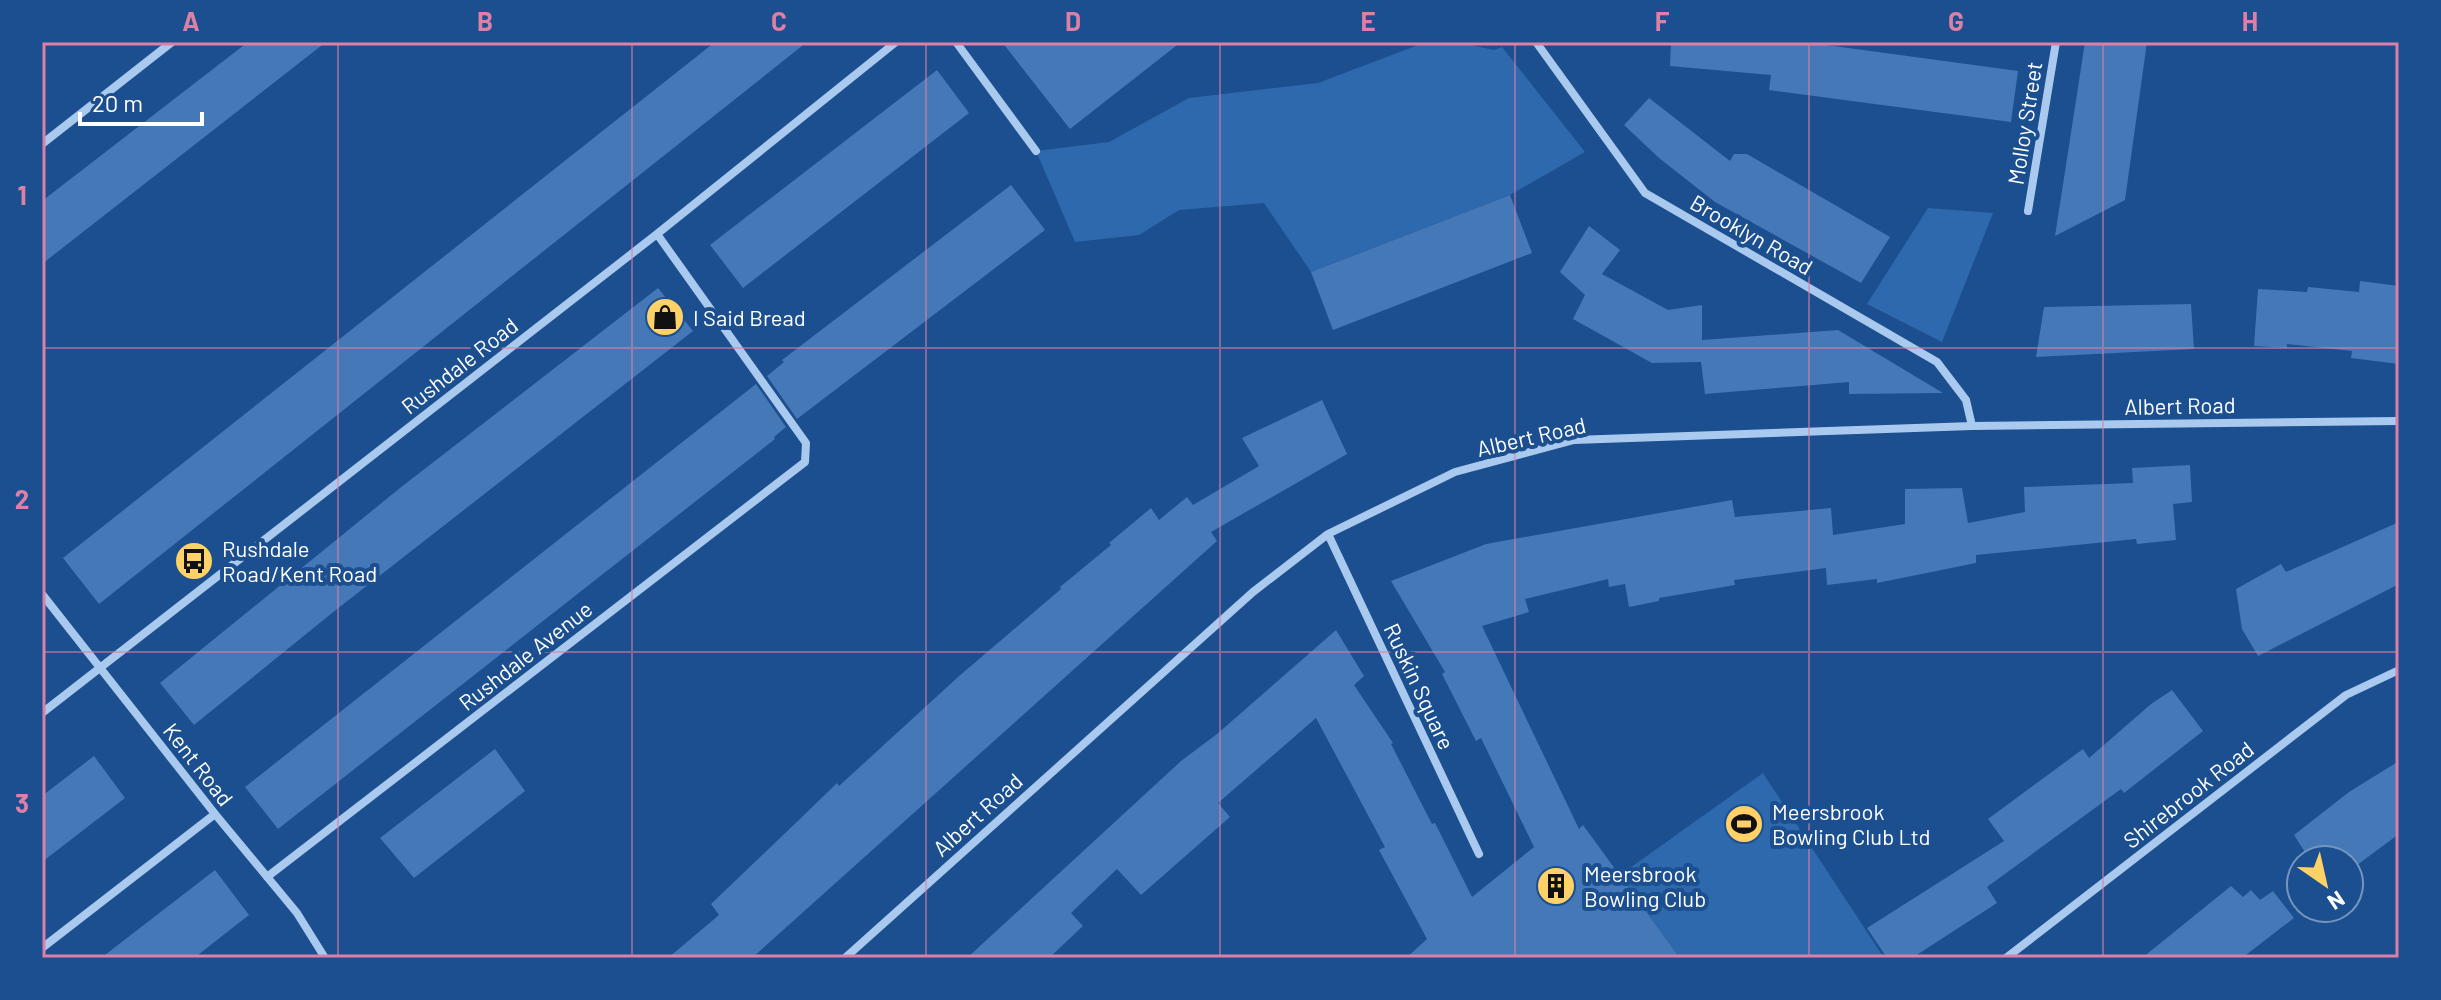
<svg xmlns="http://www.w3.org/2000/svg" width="2441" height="1000" font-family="Barlow,sans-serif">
<rect width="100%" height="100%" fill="#1b4f8f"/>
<!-- green -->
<path fill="#2e69ad" d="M 1426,42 L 1457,42 L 1494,50 L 1502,47 L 1585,152 L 1510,195 L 1311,272 L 1264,203 L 1179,210 L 1139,235 L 1075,242 L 1036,151 L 1109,142 L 1189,98 L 1318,83 Z
M 1928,208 L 1993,213 L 1942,342 L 1867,304 Z
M 1763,773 L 1884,958 L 1680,958 L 1620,875 Z"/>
<!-- building -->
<path fill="#4478b7" d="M 248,42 L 326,42 L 42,264 L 42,201 Z
M 715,42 L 807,42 L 99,604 L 63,558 Z
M 1002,42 L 1181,42 L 1070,129 Z
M 1671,42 L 1804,42 L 2018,71 L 2011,122 L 1769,90 L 1771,75 L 1670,66 Z
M 2085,42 L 2147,42 L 2125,200 L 2055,236 Z
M 937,70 L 969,113 L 743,288 L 710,245 Z
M 1649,98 L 1730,161 L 1734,154 L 1747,154 L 1890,237 L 1861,283 L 1715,202 L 1659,158 L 1624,125 Z
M 1011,185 L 1045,230 L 797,419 L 767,376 L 784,362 L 782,360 Z
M 1510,195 L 1532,253 L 1333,330 L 1311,272 Z
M 1589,226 L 1620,250 L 1602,274 L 1668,310 L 1702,305 L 1702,340 L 1838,330 L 1943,393 L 1849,394 L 1849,382 L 1705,394 L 1701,362 L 1652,363 L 1573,319 L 1585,295 L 1560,272 Z
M 2360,281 L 2399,286 L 2399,364 L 2351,358 L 2352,351 L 2287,344 L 2287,348 L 2254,346 L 2258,289 L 2307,292 L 2308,287 L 2359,292 Z
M 658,288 L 693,331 L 332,613 L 194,725 L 160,683 L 400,488 Z
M 2191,304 L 2194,349 L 2036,357 L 2044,307 Z
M 756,384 L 786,427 L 774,437 L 775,439 L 278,829 L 245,787 Z
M 1322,400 L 1347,454 L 1211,532 L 1217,541 L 752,958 L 668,958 L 719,915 L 711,904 L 803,816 L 837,783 L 839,786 L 958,677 L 1061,589 L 1060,587 L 1111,545 L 1109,543 L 1151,508 L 1159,520 L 1187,497 L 1193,505 L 1259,466 L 1242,438 Z
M 2190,465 L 2192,502 L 2173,504 L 2176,540 L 2137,544 L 2136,539 L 1976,555 L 1976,563 L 1877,583 L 1877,579 L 1827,585 L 1826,568 L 1734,580 L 1735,585 L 1659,598 L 1659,601 L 1629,607 L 1625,584 L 1609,587 L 1608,579 L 1525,599 L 1529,612 L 1482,626 L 1579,829 L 1583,825 L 1680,958 L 1406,958 L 1427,939 L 1379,850 L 1385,847 L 1316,718 L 1218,803 L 1230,817 L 1141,895 L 1117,869 L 1071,913 L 1083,926 L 1049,958 L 967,958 L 1181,761 L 1217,734 L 1336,630 L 1364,676 L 1354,685 L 1393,743 L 1391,744 L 1432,824 L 1435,823 L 1472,897 L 1534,847 L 1481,738 L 1476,741 L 1442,674 L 1445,672 L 1391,581 L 1486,544 L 1732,500 L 1735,517 L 1831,508 L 1833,535 L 1905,524 L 1905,489 L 1962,488 L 1968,523 L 2025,512 L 2024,487 L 2133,483 L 2132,468 Z
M 2399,522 L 2399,584 L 2258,656 L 2242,629 L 2236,589 L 2281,564 L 2286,572 Z
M 2172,690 L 2203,731 L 2124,793 L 2121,789 L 1987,887 L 1997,903 L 1912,958 L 1887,958 L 1867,928 L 2004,841 L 1988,819 L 2083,749 L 2089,758 L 2151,704 Z
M 495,749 L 525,791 L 414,878 L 380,838 Z
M 94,756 L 125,798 L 42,862 L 42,796 Z
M 2399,761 L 2399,834 L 2349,871 L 2349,860 L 2310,860 L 2294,835 L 2349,792 Z
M 215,870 L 249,915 L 194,958 L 101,958 Z
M 2231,886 L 2243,897 L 2251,890 L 2260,900 L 2273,891 L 2294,918 L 2242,958 L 2142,958 Z"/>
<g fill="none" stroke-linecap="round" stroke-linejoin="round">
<!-- minor -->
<path stroke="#a9c9ee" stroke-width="8" d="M 956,42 L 1036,151
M 1536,42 L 1645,193 L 1937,362 L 1966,400 L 1972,426
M 42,144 L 172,42
M 2028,211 L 2056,42
M 1328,534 L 1479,854
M 42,594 L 215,814 L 297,913 L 325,958
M 42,713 L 657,234 L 896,42
M 267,877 L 805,462 L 806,443 L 657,234
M 42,948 L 215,814
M 845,958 L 1253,592 L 1328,534 L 1455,472 L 1574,440 L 1972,426 L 2399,421
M 2006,958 L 2346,695 L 2399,670"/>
</g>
<!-- grid -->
<path fill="none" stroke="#dd80a5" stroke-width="2" stroke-opacity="0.55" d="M 338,42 L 338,958M 632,42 L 632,958M 926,42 L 926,958M 1220,42 L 1220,958M 1515,42 L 1515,958M 1809,42 L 1809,958M 2103,42 L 2103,958M 42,348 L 2399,348M 42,652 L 2399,652"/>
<!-- icons -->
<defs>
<g id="shop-disc" transform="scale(2)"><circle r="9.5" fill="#ffd166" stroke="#1b4f8f"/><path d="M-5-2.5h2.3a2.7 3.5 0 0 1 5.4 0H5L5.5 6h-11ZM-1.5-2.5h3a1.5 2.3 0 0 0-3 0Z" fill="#111"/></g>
<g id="bus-disc" transform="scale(2)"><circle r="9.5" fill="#ffd166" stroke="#1b4f8f"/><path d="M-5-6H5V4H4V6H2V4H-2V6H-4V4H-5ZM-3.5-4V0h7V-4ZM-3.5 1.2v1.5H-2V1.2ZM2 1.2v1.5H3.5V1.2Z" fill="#111"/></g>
<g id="stadium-disc" transform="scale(2)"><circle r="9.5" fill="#ffd166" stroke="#1b4f8f"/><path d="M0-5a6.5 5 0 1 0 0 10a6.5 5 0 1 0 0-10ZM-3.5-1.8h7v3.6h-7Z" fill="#111"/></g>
<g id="building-disc" transform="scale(2)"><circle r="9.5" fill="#ffd166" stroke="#1b4f8f"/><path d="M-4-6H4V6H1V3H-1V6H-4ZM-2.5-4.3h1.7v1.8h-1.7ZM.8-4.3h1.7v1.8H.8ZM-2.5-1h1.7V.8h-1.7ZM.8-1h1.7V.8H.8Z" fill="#111"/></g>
</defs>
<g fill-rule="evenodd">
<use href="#shop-disc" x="665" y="317"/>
<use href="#bus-disc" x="194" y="561"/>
<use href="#stadium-disc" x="1744" y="824"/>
<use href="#building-disc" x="1556" y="886"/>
</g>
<g text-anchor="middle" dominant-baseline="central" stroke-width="8" stroke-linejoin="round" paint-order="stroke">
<!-- street labels -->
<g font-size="22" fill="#fff" stroke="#1b4f8f">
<text transform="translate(2024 123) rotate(-81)">Molloy Street</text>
<text transform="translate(1752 234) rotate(30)">Brooklyn Road</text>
<text transform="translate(459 365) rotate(-38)">Rushdale Road</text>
<text transform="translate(2180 405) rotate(-1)">Albert Road</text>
<text transform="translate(1531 436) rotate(-13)">Albert Road</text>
<text transform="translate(525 655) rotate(-38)">Rushdale Avenue</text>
<text transform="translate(1420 686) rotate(65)">Ruskin Square</text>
<text transform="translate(199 764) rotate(52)">Kent Road</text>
<text transform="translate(2188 794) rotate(-38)">Shirebrook Road</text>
<text transform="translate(977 814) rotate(-42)">Albert Road</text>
</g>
<!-- poi labels -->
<g font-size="22" fill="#fff" stroke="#1b4f8f" text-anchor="start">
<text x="693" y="317">I Said Bread</text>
<text x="222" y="548">Rushdale<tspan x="222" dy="25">Road/Kent Road</tspan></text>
<text x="1772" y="811">Meersbrook<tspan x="1772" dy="25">Bowling Club Ltd</tspan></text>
<text x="1584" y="873">Meersbrook<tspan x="1584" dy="25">Bowling Club</tspan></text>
</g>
</g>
<!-- border -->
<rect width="2441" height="1000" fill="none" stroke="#1b4f8f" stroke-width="88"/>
<!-- north arrow -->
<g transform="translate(2325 884) rotate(146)"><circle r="38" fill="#1b4f8f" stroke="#7695bc" stroke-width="2"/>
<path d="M0-6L14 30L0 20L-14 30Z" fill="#ffd166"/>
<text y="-12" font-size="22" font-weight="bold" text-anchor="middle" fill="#ffffff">N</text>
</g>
<!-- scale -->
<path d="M80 112v12h122v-12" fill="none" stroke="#ffffff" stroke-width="4"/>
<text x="92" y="112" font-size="24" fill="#ffffff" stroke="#1b4f8f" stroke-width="6" paint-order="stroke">20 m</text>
<rect x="44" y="44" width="2353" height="912" fill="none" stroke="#dd80a5" stroke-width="3"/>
<g font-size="26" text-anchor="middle" font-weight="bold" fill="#dd80a5">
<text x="191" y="31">A</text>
<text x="485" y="31">B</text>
<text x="779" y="31">C</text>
<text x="1073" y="31">D</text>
<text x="1368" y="31">E</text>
<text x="1662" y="31">F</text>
<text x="1956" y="31">G</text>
<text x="2250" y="31">H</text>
<text x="22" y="205">1</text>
<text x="22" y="509">2</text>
<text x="22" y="813">3</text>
</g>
</svg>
